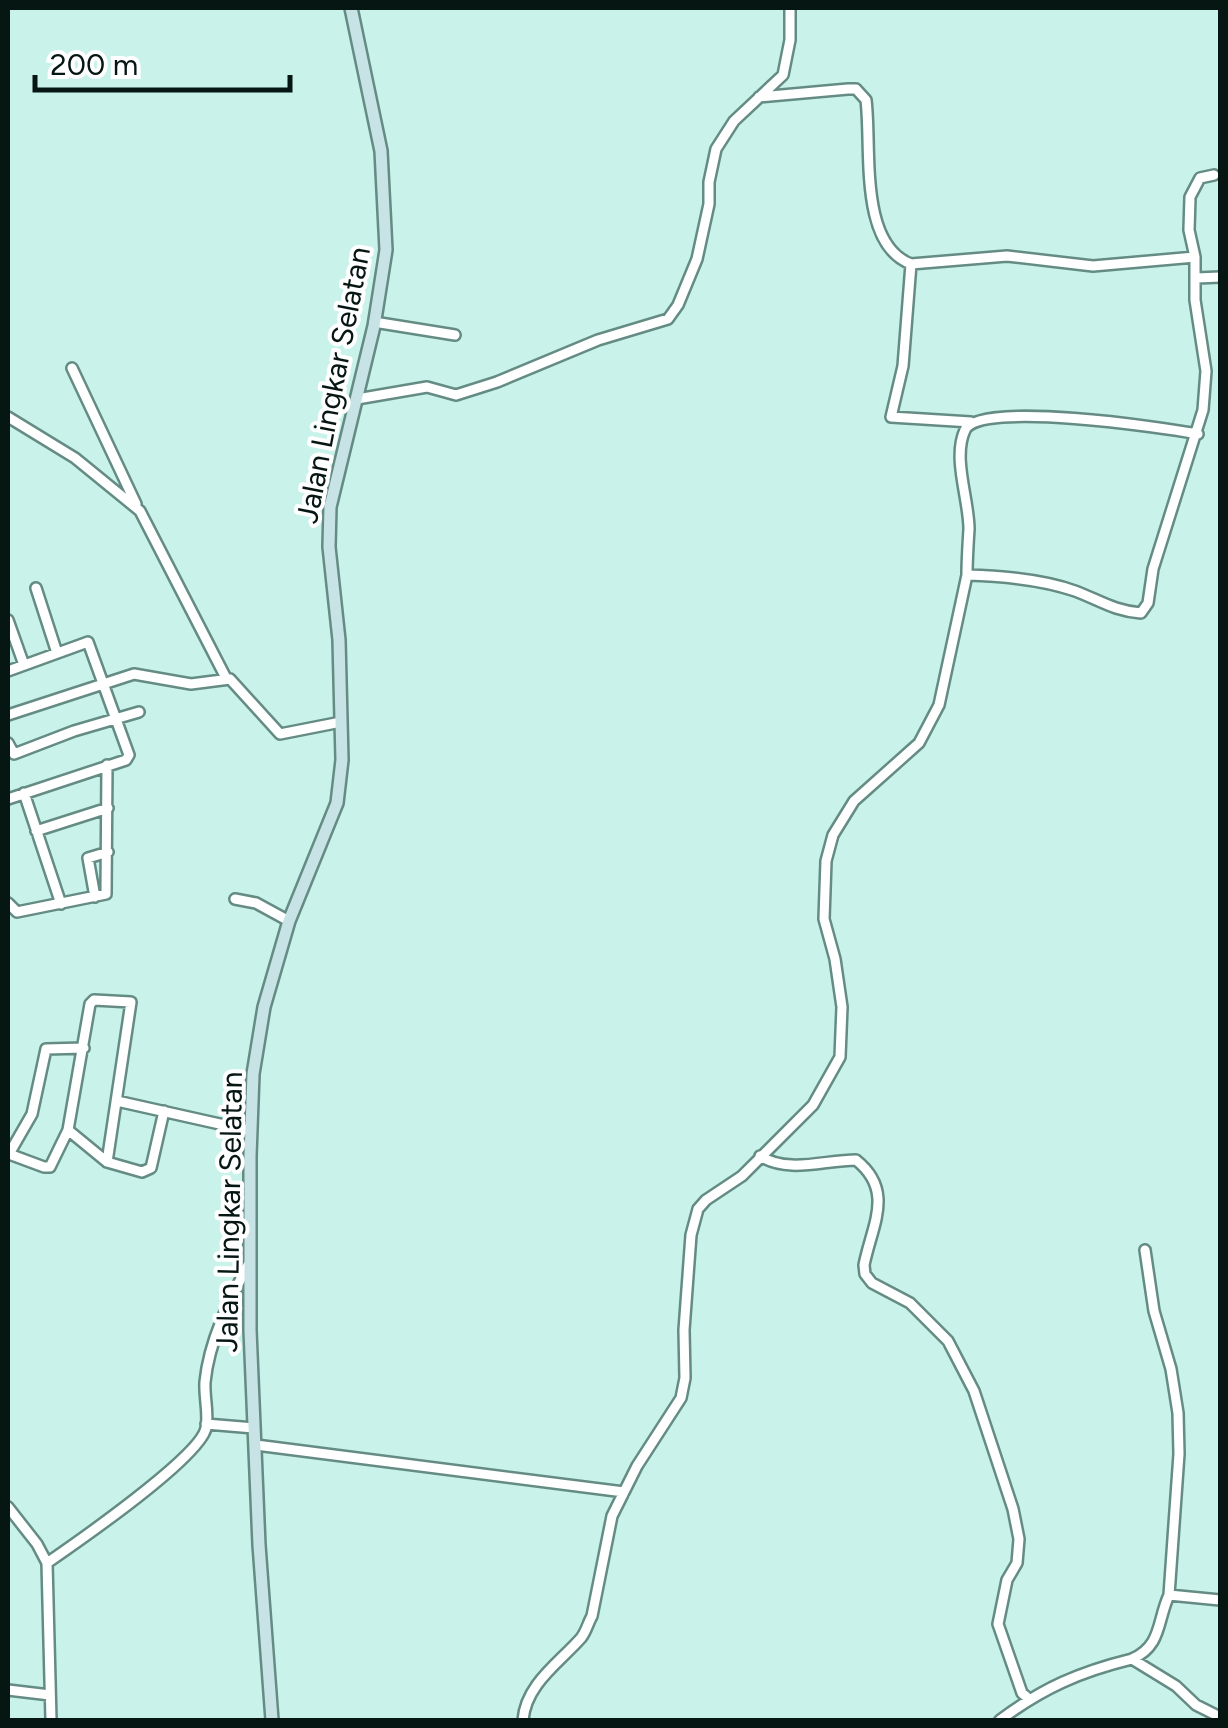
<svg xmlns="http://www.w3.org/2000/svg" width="1228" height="1728" font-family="Figtree,sans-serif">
<rect width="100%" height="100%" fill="#c9f3ea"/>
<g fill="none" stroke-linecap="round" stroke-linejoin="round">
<!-- street casing -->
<g stroke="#658c84" stroke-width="14">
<path id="street" d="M 759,97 L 848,89 L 856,89 L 866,100 C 872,147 858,244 911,264
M 1197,278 L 1220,277
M 374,322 L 455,335
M 72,368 L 136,504
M 357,399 L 427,387 L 456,395 L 497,382 L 598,340 L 668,319 L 678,305 L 697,259 L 709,204 L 709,182 L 716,149 L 734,121 L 783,75 L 790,40 L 790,8
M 8,417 L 75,458 L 140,511 L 226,678
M 971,422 L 891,417 L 903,366 L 911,264 L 1007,256 L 1093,266 L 1195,257
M 967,575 C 967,560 968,545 969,529 C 969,499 952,458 965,430 C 979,400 1165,428 1198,434
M 36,588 L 57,653
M 8,620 L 24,665
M 8,671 L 88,642 L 129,755 L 126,760 L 8,799
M 8,715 L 134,674 L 191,684 L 230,679 L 280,734 L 341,722
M 8,743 L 14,754 L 74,731 L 139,712
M 24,793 L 61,904
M 36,831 L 108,808
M 95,897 L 88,858 L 108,852
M 235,899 L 256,903 L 289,921
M 8,903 L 17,912 L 106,894 L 107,765
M 94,1000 L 131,1002 L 107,1162 L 68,1130 L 90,1004 Z
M 117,1101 L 251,1131
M 68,1130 L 50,1167 L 44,1167 L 9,1154 L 32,1114 L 46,1049 L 84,1048
M 760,1156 C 789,1174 824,1160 856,1160 C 895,1191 872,1225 864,1265 L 865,1274 L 872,1283 L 910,1303 L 948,1341 L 974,1391 L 1013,1509 L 1019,1539 L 1017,1563 L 1007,1580 L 998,1624 L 1022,1693 L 1029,1699
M 107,1162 L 142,1172 L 151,1168 L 164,1111
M 1145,1250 L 1154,1311 L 1171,1369 L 1178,1413 L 1179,1454 L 1169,1595
M 206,1424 L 254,1428
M 256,1445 L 624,1492
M 8,1507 L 37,1544 L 47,1563 L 51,1720
M 47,1563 C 76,1543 200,1457 206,1428 C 209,1414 204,1397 205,1382 C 209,1341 229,1301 248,1265
M 1132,1659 C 1162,1646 1157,1621 1169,1595 L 1220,1600
M 8,1690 L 50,1695
M 523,1720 C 526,1684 559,1663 581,1638 C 586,1632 588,1623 592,1616 L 612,1516 L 637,1466 L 681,1398 L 685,1378 L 684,1330 L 691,1235 L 698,1209 L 706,1200 L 742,1176 L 813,1105 L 840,1057 L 842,1007 L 835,959 L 824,919 L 826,861 L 833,835 L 854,801 L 919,743 L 939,705 L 967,575 C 1003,576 1041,579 1075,591 C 1099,600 1114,611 1141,613 L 1148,603 L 1153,569 L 1203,410 L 1206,371 L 1195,300 L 1195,257 L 1189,230 L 1190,197 L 1200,178 L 1214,175
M 1000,1720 C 1043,1688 1079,1672 1132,1659 L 1176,1686 L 1196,1705 L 1220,1717"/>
</g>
<!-- secondary casing -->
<g stroke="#658c84" stroke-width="16">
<path id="secondary" d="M 272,1720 L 259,1545 L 250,1330 L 250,1156 L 253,1074 L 264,1007 L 289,921 L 337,803 L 342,760 L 339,640 L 329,547 L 330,507 L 374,326 L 386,250 L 381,151 L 351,8"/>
</g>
<!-- street -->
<use href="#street" stroke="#fff" stroke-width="9"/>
<!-- secondary -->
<use href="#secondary" stroke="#c7e3e6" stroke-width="11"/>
</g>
<g text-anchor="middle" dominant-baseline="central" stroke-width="8" stroke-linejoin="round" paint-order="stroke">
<!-- street labels -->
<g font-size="30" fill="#061613" stroke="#fff">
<text transform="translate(333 385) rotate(-79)">Jalan Lingkar Selatan</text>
<text transform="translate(229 1212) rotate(-89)">Jalan Lingkar Selatan</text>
</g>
</g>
<!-- border -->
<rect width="1228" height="1728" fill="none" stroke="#061613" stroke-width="20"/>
<!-- scale -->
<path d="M35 75v15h255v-15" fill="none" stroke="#061613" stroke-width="5"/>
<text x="50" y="75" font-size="30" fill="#061613" stroke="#ffffff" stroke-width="8" paint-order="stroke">200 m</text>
</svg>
